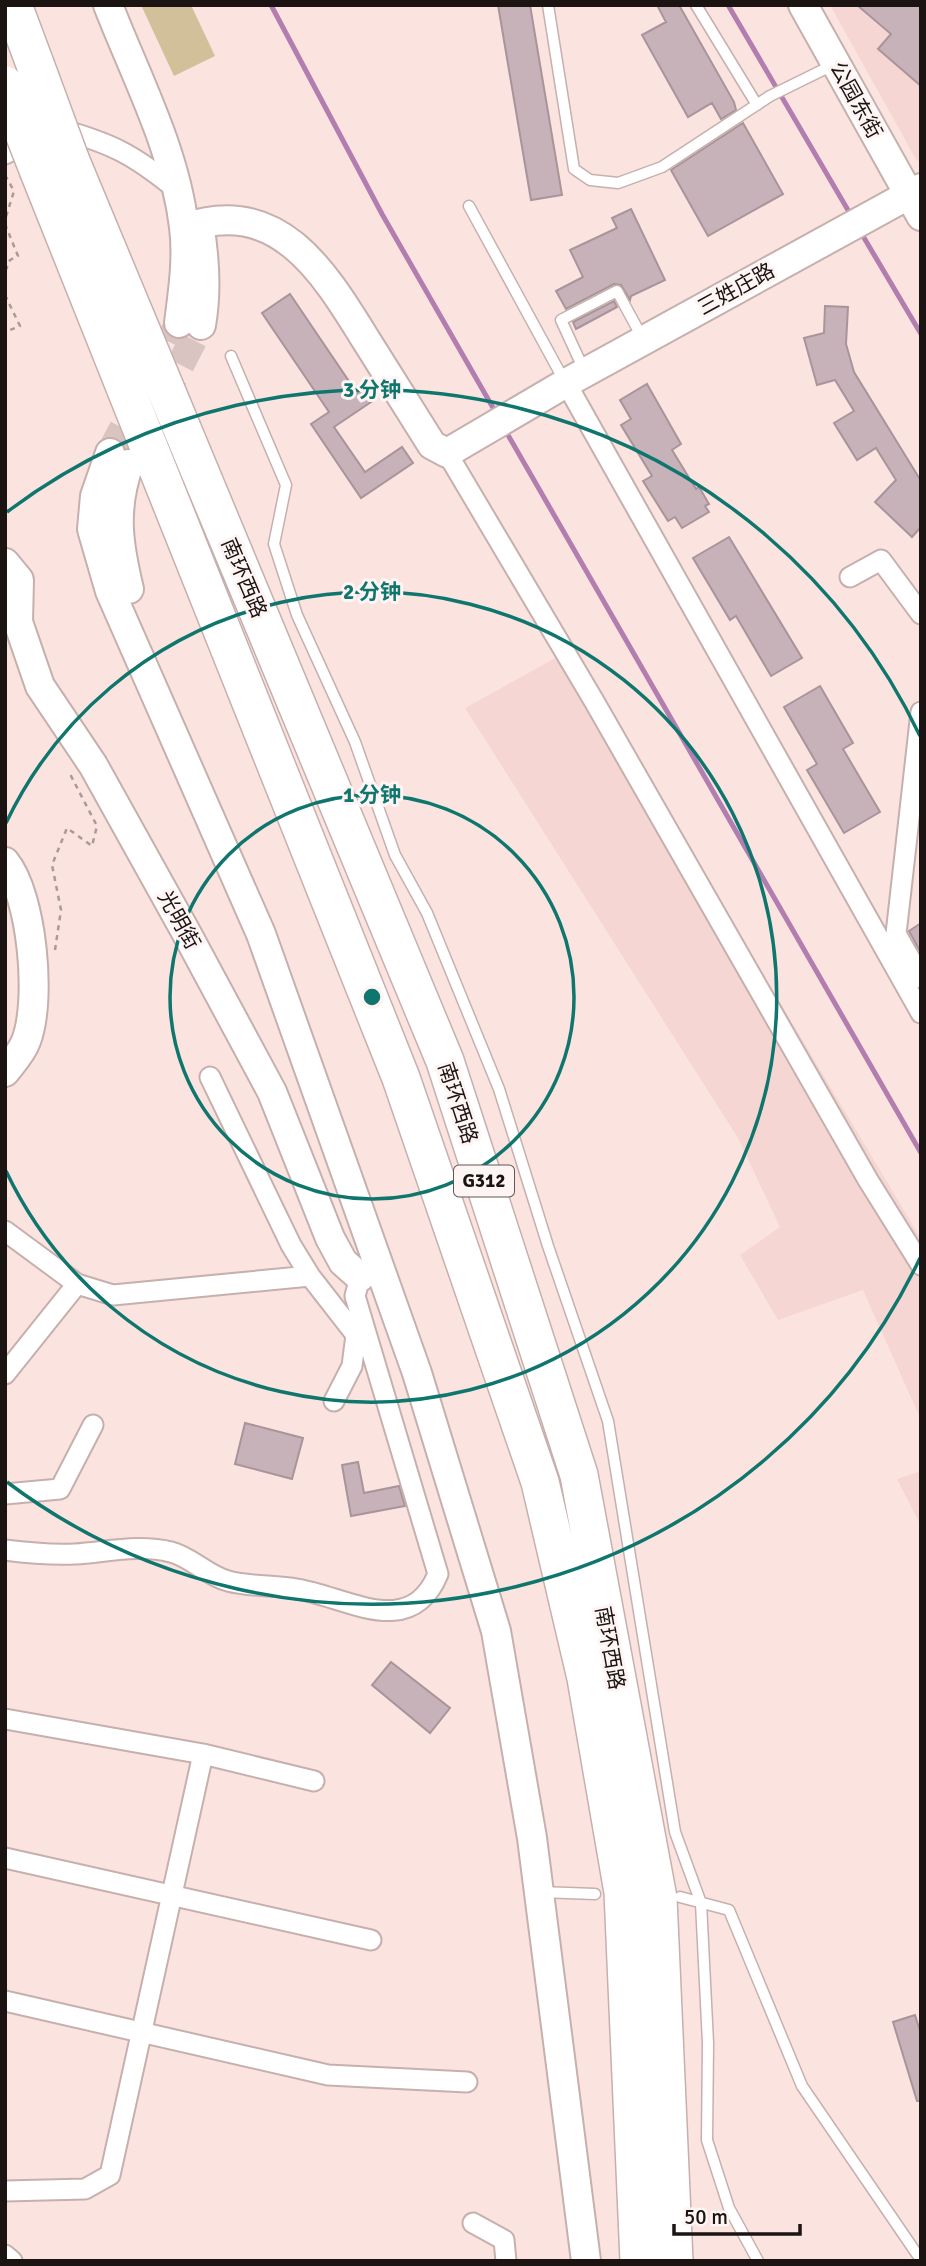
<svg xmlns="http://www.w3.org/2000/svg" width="926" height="2266" font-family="Signika,'Noto Sans SC',sans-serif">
<rect width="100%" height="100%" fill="#fbe3e0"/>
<!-- built -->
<path fill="#f6d6d2" d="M 830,5 L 921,5 L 921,160 L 917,161 Z
M 570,650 L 921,1239 L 921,1420 L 863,1290 L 778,1320 L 740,1255 L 780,1227 L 738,1138 L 465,708 Z
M 921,1471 L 921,1526 L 897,1479 Z"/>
<!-- green -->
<path fill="#d2c09a" d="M 141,5 L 191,5 L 215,56 L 174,76 Z"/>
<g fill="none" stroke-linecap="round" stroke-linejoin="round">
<!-- stream -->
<path stroke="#b17eaf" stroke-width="5" d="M 271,5 L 382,214 L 496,413
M 728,5 L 852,217
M 860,231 L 921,334
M 504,428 L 921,1153"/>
</g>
<!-- building -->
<path fill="#c8b2b9" stroke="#a8949a" stroke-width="2" d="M 498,5 L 530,5 L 562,195 L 531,200 Z
M 657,5 L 679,5 L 734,102 L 736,110 L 721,119 L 712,103 L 688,117 L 642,35 L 666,22 Z
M 857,5 L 921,5 L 921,86 L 878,49 L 891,34 Z
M 743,123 L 783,194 L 708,236 L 671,170 Z
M 631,209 L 665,280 L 631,296 L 630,300 L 621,285 L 614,284 L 566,309 L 556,291 L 583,277 L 570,250 L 617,228 L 612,218 Z
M 290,294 L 357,393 L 369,385 L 377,398 L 334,427 L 365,472 L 402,447 L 413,463 L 361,498 L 311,424 L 329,412 L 262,313 Z
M 614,301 L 617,307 L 576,329 L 573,322 Z
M 825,306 L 848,307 L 846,344 L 854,372 L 921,481 L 921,527 L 912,537 L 875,502 L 896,480 L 876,448 L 857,460 L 834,423 L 854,411 L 835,380 L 817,385 L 804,338 L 824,333 Z
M 647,384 L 681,444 L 672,450 L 696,489 L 699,487 L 709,504 L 705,506 L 709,512 L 682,528 L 675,517 L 668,521 L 643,481 L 652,476 L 621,425 L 631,419 L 620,400 Z
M 729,537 L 802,658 L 771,676 L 736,616 L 730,620 L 693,558 Z
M 820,686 L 853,743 L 843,749 L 880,812 L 844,833 L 807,770 L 817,764 L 784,707 Z
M 921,923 L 921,953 L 909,931 Z
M 245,1423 L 303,1438 L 292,1479 L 235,1464 Z
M 358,1462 L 364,1493 L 399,1486 L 405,1506 L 351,1516 L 342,1465 Z
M 391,1662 L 450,1708 L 430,1733 L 372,1685 Z
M 915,2015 L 921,2034 L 921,2101 L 917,2101 L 893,2022 Z"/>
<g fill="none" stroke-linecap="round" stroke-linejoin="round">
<!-- secondary-tunnel -->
<path stroke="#d9c4c1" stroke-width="28" stroke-dasharray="28 14" stroke-linecap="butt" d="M 161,402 L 201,325
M 110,453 L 179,323"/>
<!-- lane casing -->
<g stroke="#c6b0ad" stroke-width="13">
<path id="lane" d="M 548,5 L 574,169 L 590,180 L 618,183 L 662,167 L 770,96 L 835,64
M 696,5 L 757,105
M 469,206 L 565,382
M 231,356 L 286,485 L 274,544 L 297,615 L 355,742 L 395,855 L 427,913 L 499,1089 L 548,1246 L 608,1421 L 675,1832 L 701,1903 L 708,2043 L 707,2140 L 729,2208 L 758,2261
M 584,370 L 561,320 L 617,291 L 643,339
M 540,1892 L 595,1894
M 680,1897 L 729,1910 L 802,2086 L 921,2260"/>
</g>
<!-- street casing -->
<g stroke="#c6b0ad" stroke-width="23">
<path id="street" d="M 5,154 L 56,128 C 111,143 133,154 177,190
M 566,383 L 921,1013
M 447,453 L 594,701 L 868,1180 L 921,1265
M 850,577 L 881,560 L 921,614
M 921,712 L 896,934 L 921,978
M 210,1077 L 291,1245 L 310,1276 L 356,1335 L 366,1333
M 5,1231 L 77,1284 L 113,1295 L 310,1276
M 5,1374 L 77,1284
M 334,1401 L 352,1366 L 356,1335
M 5,1494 L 60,1489 L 93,1425
M 5,1550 C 28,1553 51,1555 75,1554 C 107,1552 139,1544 171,1552 C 191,1557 208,1576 228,1581 C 250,1587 275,1585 297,1589 C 347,1597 410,1641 438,1574 L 355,1296 L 360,1277 L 370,1275
M 5,1719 L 203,1754 L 314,1781
M 5,1858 L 371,1940
M 5,2001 L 328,2075 L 467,2082
M 5,2191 L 85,2189 L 110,2175 L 203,1754
M 473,2223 L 504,2240 L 506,2261
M 5,2255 L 12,2261"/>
</g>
<!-- secondary casing -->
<g stroke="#c6b0ad" stroke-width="32">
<path id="secondary" d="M 108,5 C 136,77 175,150 184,227 C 188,259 183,291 179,323
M 803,5 L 921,216
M 199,224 C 205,259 207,291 201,325
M 184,228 C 278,195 324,272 366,340 C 388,375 410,410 432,445 L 447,453 L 566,383 L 921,188
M 110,453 L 95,496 L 92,529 L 110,591 L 261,934 L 417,1373 L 496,1631 L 532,1838 L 586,2261
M 129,464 C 113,509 118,544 129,589
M 5,563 L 19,580 L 18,622 L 40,686 L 93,765 L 187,934 L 272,1092 L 330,1238 L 343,1262 L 360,1277
M 5,862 C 32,895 42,1000 26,1041 C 22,1052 12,1063 5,1072"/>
</g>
<!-- highway casing -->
<g stroke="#c6b0ad" stroke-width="40">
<path id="highway" d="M 13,5 L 35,64
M 70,159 L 445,1061 L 579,1475 L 658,1898 L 674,2261
M 39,172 L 401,1078 L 540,1482 L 586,1678 L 623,1892 L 639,2261"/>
</g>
<!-- path -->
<path stroke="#ac9a98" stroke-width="2.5" stroke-dasharray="5 5" stroke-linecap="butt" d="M 5,175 L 14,191 L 5,220
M 5,224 L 18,256 L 10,260 L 5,272
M 5,295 L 20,326 L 5,332
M 55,950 L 61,910 L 52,865 L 67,828 L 92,846 L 97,826 L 70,774"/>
<!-- lane -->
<use href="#lane" stroke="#fff" stroke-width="10"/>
<!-- street -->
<use href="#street" stroke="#fff" stroke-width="19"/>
<!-- secondary -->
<use href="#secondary" stroke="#fff" stroke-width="28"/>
<!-- highway -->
<use href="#highway" stroke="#fff" stroke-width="37"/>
<!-- highway-bridge casing -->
<g stroke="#c6b0ad" stroke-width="40" stroke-linecap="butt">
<path id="highway-bridge" d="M 35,64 L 70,159
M 5,85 L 39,172"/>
</g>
<!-- highway-bridge -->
<use href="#highway-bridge" stroke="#fff" stroke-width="37"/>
</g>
<!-- distance rings -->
<g fill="none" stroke="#0f766e" stroke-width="3.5">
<circle cx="372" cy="997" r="202"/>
<path d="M6 823A405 405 0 1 1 6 1171"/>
<path d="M920 1258A607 607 0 0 1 7 1482M7 512A607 607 0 0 1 920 736"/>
</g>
<g text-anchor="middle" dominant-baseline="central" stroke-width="6" stroke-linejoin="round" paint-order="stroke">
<!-- shield labels -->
<rect fill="#fef4f3" stroke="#5f5756" stroke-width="2" x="454" y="1165.5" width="60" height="31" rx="5"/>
<g font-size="19" font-weight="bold" fill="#1b1413">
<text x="484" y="1181">G312</text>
</g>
<!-- street labels -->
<g font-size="21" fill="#1b1413" stroke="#fef4f3">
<text transform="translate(856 100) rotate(61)">公园东街</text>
<text transform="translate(736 289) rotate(-29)">三姓庄路</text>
<text transform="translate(244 578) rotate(67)">南环西路</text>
<text transform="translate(179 920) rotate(61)">光明街</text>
<text transform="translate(458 1103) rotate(72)">南环西路</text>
<text transform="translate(610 1648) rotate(80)">南环西路</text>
</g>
</g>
<circle cx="372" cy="997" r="10" fill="#0f766e" stroke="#fef4f3" stroke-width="3.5"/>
<g font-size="21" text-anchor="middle" font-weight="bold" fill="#0f766e" stroke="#fef4f3" stroke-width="6" stroke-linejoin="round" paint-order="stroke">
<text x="372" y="397">3 分钟</text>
<text x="372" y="599">2 分钟</text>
<text x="372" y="802">1 分钟</text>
</g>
<!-- border -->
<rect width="926" height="2266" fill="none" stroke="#1b1413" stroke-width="14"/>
<!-- scale -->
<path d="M674 2224v10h126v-10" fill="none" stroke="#1b1413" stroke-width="3.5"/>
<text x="684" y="2224" font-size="21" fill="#1b1413" stroke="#fef4f3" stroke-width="5" paint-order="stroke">50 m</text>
</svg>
